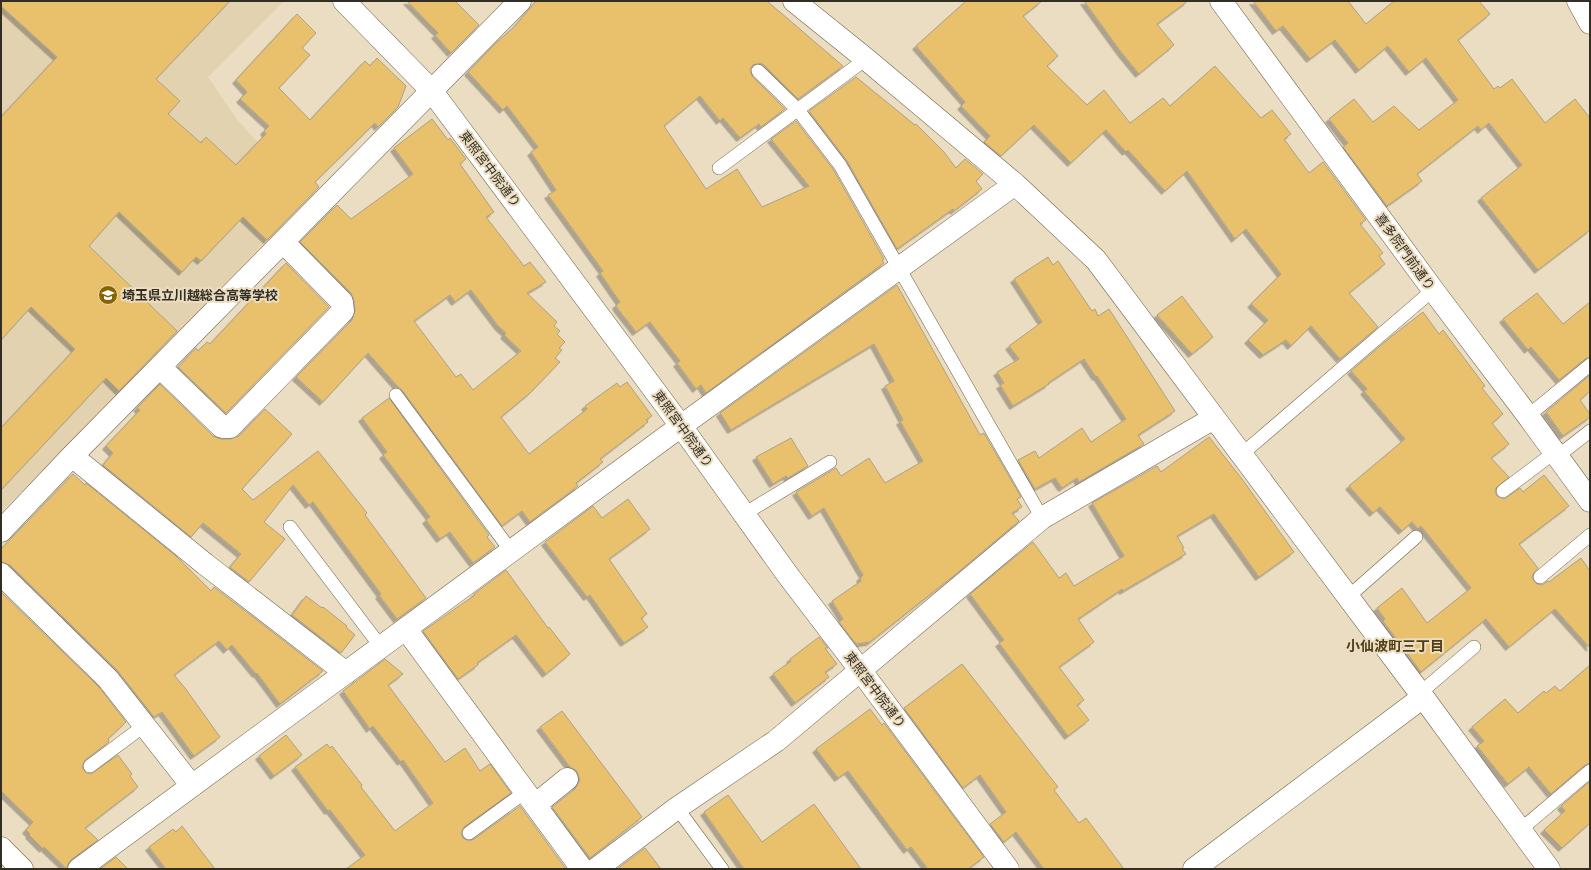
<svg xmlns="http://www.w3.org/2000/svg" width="1591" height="870" font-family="Roboto,'Noto Sans JP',sans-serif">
<defs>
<filter id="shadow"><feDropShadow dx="-3.5" dy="3.5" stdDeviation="0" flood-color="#0004"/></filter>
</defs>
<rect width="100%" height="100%" fill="#ebddc1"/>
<!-- built -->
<path fill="#e3d2b0" d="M 1,1 L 284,1 L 208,77 L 238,121 L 309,196 L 120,393 L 1,512 Z"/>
<!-- building -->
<path fill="#e9c06c" stroke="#ada086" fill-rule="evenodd" filter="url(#shadow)" d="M 1,1 L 230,1 L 156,79 L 180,101 L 168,114 L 201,143 L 206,137 L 236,165 L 266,134 L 264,131 L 269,126 L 240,99 L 247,92 L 236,80 L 297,14 L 316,33 L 302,48 L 310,55 L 279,88 L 310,120 L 365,61 L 370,66 L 377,58 L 406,86 L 398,107 L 378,127 L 375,123 L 315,182 L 319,187 L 267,240 L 243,217 L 201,261 L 196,257 L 182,272 L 119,212 L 89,246 L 177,331 L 119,391 L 106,378 L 1,490 L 1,428 L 75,349 L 31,307 L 1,340 L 1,117 L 57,57 L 1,6 Z
M 407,1 L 455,1 L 479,25 L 451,53 L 435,35 L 438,33 Z
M 536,1 L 767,1 L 843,66 L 798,99 L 764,65 L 760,63 L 753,65 L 750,69 L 752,76 L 785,109 L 761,127 L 759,124 L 740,138 L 723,118 L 720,121 L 700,96 L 664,126 L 706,189 L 737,169 L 762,207 L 809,186 L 771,139 L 796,121 L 833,169 L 884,259 L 882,260 L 884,263 L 706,393 L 701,385 L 696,389 L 677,363 L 680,361 L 650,322 L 636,332 L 618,309 L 616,305 L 620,302 L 600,273 L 603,271 L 548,195 L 556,190 L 531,152 L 538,147 L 507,106 L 503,110 L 468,72 L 496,43 L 515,26 Z
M 966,1 L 1042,1 L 1023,16 L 1058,56 L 1047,66 L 1087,105 L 1104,90 L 1130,123 L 1163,98 L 1170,106 L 1215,66 L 1261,118 L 1272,110 L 1291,134 L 1284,139 L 1309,173 L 1323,162 L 1366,220 L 1360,224 L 1383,253 L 1379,256 L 1385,264 L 1349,293 L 1378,327 L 1340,359 L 1311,326 L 1291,346 L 1286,340 L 1263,355 L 1248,340 L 1268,320 L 1251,304 L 1281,274 L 1246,229 L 1235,239 L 1187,171 L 1165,191 L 1128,150 L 1126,152 L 1106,130 L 1071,163 L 1034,125 L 1001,156 L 984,142 L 990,136 L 961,106 L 965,102 L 916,46 Z
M 1084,1 L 1188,1 L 1157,24 L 1174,45 L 1139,74 L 1121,52 Z
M 1253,1 L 1348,1 L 1366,24 L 1394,1 L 1479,1 L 1490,14 L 1458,40 L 1494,89 L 1498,86 L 1500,88 L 1512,79 L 1545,123 L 1575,99 L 1590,118 L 1590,230 L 1538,270 L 1481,198 L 1522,165 L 1489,123 L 1481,130 L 1478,126 L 1417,174 L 1422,181 L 1387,206 L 1343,147 L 1348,143 L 1329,119 L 1354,99 L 1373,122 L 1394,106 L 1419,130 L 1458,100 L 1426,58 L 1409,72 L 1388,46 L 1359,70 L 1335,40 L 1310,59 L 1283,26 L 1276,31 Z
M 856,77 L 915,125 L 916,124 L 944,152 L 956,168 L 965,159 L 983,174 L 976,181 L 982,189 L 954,211 L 953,209 L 897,249 L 847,161 L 809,111 Z
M 432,119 L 448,140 L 450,138 L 466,159 L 460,164 L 494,212 L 486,217 L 524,266 L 530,262 L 546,282 L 527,293 L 557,322 L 554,326 L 560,331 L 557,334 L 565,342 L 559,348 L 562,350 L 555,358 L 560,362 L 530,393 L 501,417 L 529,454 L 587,409 L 585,406 L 617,383 L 620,387 L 627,382 L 652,416 L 646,420 L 648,422 L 600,459 L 603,462 L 576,483 L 578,486 L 530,522 L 522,511 L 502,526 L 402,390 L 398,387 L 368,353 L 323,402 L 296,377 L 352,320 L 355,310 L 354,301 L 351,293 L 300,242 L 337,205 L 351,219 L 413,174 L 394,148 ZM 471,290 L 499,327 L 506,333 L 504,335 L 521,351 L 473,390 L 461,374 L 456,377 L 414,321 L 450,295 L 455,302 Z
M 1048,257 L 1053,265 L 1058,261 L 1092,311 L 1095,309 L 1098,316 L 1109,309 L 1175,411 L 1138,435 L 1144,444 L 1079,482 L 1077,478 L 1062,488 L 1055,478 L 1035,489 L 1018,460 L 1035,451 L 1039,458 L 1082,428 L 1091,442 L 1126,419 L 1097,376 L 1096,377 L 1084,359 L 1048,383 L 1049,384 L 1013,406 L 1000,385 L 1004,383 L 997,372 L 1019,359 L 1009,346 L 1042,322 L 1014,279 Z
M 286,263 L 329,307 L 226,413 L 178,367 L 196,348 L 198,351 L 207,342 L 210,344 Z
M 897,285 L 980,435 L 984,433 L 1021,497 L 1017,499 L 1022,507 L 1012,513 L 1019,521 L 956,574 L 870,642 L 856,644 L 839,622 L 843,619 L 832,601 L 861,581 L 860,578 L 863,575 L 824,508 L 812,516 L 796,492 L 836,468 L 841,476 L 869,458 L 885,483 L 923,461 L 900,421 L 903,420 L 885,386 L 894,381 L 874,344 L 731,430 L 720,413 Z
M 1537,293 L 1563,324 L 1590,302 L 1590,357 L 1585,359 L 1559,380 L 1531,347 L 1528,350 L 1503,319 Z
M 1182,296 L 1213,337 L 1192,354 L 1157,315 Z
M 1423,312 L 1439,334 L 1443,330 L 1485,386 L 1482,388 L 1503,414 L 1492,423 L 1509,444 L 1491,458 L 1509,477 L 1496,488 L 1495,492 L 1497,496 L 1504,499 L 1520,488 L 1523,492 L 1544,475 L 1569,506 L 1519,544 L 1538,568 L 1533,574 L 1532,578 L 1537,584 L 1542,585 L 1548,581 L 1549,582 L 1581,558 L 1590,571 L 1590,648 L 1555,609 L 1509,647 L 1486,619 L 1421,672 L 1383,621 L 1385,619 L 1377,608 L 1402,588 L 1427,623 L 1471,588 L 1421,526 L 1418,529 L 1412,522 L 1402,531 L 1380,507 L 1373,513 L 1349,486 L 1405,439 L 1364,391 L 1367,389 L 1351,371 L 1392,336 Z
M 1590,375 L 1590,391 L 1580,400 L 1590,414 L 1590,417 L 1563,436 L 1546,412 Z
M 160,384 L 213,436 L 221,439 L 230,439 L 239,436 L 265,409 L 292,434 L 242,489 L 253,500 L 318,451 L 367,513 L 365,515 L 426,598 L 397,619 L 379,595 L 381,594 L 313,502 L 309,505 L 293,485 L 264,522 L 285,539 L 249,582 L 230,567 L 241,554 L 203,523 L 191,537 L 103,465 L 113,453 L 106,446 L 140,410 L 137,408 Z
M 389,398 L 489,535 L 487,537 L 495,547 L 473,563 L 450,532 L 440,539 L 426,520 L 430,517 L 383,455 L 387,452 L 362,418 Z
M 1209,437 L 1242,479 L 1294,552 L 1259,577 L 1214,514 L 1177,536 L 1184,548 L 1182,549 L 1186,554 L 1123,591 L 1122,589 L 1078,619 L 1094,642 L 1059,667 L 1084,700 L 1077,705 L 1089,720 L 1068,736 L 999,643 L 1004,640 L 970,594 L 1033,542 L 1059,578 L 1066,573 L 1074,586 L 1124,556 L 1092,503 L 1157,466 L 1161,472 Z
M 791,438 L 808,466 L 788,478 L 786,476 L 773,484 L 756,457 Z
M 73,474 L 85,485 L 86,483 L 176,556 L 211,591 L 214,587 L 323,671 L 280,704 L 257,673 L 256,674 L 232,645 L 227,650 L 219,641 L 174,675 L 185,688 L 220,737 L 194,756 L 162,712 L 154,717 L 117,670 L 10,565 L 1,562 L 1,549 Z
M 628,499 L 650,529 L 609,559 L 647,614 L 641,618 L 648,627 L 624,643 L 590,595 L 587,597 L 545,542 L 593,506 L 602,518 Z
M 506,570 L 548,628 L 549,627 L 570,654 L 546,674 L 516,635 L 477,663 L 478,665 L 458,679 L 423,631 L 475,595 L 474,594 Z
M 1,592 L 99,687 L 126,722 L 108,739 L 109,742 L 85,760 L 82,767 L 86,773 L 91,774 L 118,755 L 132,774 L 130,776 L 138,787 L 85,828 L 98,840 L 72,859 L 68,864 L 67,869 L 44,847 L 43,849 L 29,835 L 30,834 L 26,830 L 33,822 L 1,791 Z
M 306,596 L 322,608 L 323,607 L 347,626 L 346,627 L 355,635 L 341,653 L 292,615 Z
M 819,637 L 828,648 L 825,648 L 837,664 L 825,672 L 829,677 L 795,703 L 773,674 L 791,661 L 790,659 Z
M 385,659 L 403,674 L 388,685 L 445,762 L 465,748 L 480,771 L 490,764 L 511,793 L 464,827 L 461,833 L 463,838 L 469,841 L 474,839 L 520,806 L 566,869 L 346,869 L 365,855 L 330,810 L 328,811 L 295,767 L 327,744 L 330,748 L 332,746 L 362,785 L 361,787 L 395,831 L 433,803 L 403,760 L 401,762 L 373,726 L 370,729 L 343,691 Z
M 962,664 L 1058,787 L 1054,790 L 1079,823 L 1086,818 L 1124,869 L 1044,869 L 1016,832 L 1004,842 L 990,824 L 1006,812 L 980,775 L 963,788 L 904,708 Z
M 1590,665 L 1590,763 L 1585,765 L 1551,794 L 1529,767 L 1508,784 L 1477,746 L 1484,741 L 1472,727 L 1505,699 L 1518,713 L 1544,691 L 1546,693 L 1555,686 L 1560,691 Z
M 870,709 L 882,725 L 884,723 L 984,857 L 968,869 L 928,869 L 911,847 L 907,850 L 848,771 L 838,778 L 816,749 Z
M 562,711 L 642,817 L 590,858 L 552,807 L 575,789 L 580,780 L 577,771 L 570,767 L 540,727 Z
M 286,735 L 302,755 L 274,776 L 259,756 Z
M 1590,781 L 1590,823 L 1562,848 L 1544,830 L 1565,811 L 1561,806 Z
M 728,795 L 762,842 L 814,804 L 861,869 L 744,869 L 704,812 Z
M 182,826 L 215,869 L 166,869 L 149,847 L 173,829 L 176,832 Z
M 645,848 L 661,869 L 617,869 Z
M 116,857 L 128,869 L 100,869 Z"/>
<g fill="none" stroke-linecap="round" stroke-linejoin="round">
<!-- lane casing -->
<g stroke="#6c6047" stroke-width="14">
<path id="lane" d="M 758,71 L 798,110 L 840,165 L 1042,518
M 719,168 L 866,59
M 396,395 L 511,551
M 1528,416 L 1590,365
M 1242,454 L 1433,290
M 1558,456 L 1590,431
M 1503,491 L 1555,452
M 744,514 L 830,462
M 290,527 L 381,647
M 1540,577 L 1590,535
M 1348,597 L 1416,537
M 1420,693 L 1474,647
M 90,766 L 145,725
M 677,808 L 722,869
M 1520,830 L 1590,771
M 469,833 L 525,792"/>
</g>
<!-- street casing -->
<g stroke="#6c6047" stroke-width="23">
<path id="street" d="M 344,1 L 431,90 L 681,426 L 787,574 L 861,671 L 1008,869
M 794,1 L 866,59 L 1015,184 L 1096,260 L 1423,697 L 1549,869
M 1578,1 L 1590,23
M 160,367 L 222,427 L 230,427 L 343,311 L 342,302 L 283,242
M 72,456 L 205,564 L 346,673
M 1,531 L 72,456 L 520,1
M 1,574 L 108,679 L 192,786
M 406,629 L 582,869
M 535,805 L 567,779
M 1,848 L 22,869
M 79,869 L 681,426 L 1015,184
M 596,869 L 677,808 L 776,741 L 1042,518 L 1214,418
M 1194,869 L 1423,697"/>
</g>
<!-- secondary casing -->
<g stroke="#6c6047" stroke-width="23">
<path id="secondary" d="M 1221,1 L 1433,290 L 1528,416 L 1590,501"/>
</g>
<!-- lane -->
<use href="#lane" stroke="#fff" stroke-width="13"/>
<!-- street -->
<use href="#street" stroke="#fff" stroke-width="22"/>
<!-- secondary -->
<use href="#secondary" stroke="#fff" stroke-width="22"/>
</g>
<!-- icons -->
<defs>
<g id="school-disc" transform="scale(1)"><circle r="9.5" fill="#886400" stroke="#ebddc1"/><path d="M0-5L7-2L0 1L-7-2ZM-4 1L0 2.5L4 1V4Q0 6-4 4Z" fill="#fff"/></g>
</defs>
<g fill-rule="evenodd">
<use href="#school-disc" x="108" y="295"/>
</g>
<g text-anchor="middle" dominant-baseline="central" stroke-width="4" stroke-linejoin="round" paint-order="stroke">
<!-- street labels -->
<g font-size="13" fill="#332e23" stroke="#ebddc1">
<text transform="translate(490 169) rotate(53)">東照宮中院通り</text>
<text transform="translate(1405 252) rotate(54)">喜多院門前通り</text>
<text transform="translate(683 429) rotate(54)">東照宮中院通り</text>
<text transform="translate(875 690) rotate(53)">東照宮中院通り</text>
</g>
<!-- poi labels -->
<g font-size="13" font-weight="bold" fill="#332e23" stroke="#ebddc1" text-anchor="start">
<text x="122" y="295">埼玉県立川越総合高等学校</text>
</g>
<!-- neighbourhood labels -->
<g font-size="14" font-weight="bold" fill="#4f3d16" stroke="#ebddc1">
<text x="1395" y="646">小仙波町三丁目</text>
</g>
</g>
<!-- border -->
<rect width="1591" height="870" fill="none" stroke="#332e23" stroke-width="4"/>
</svg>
